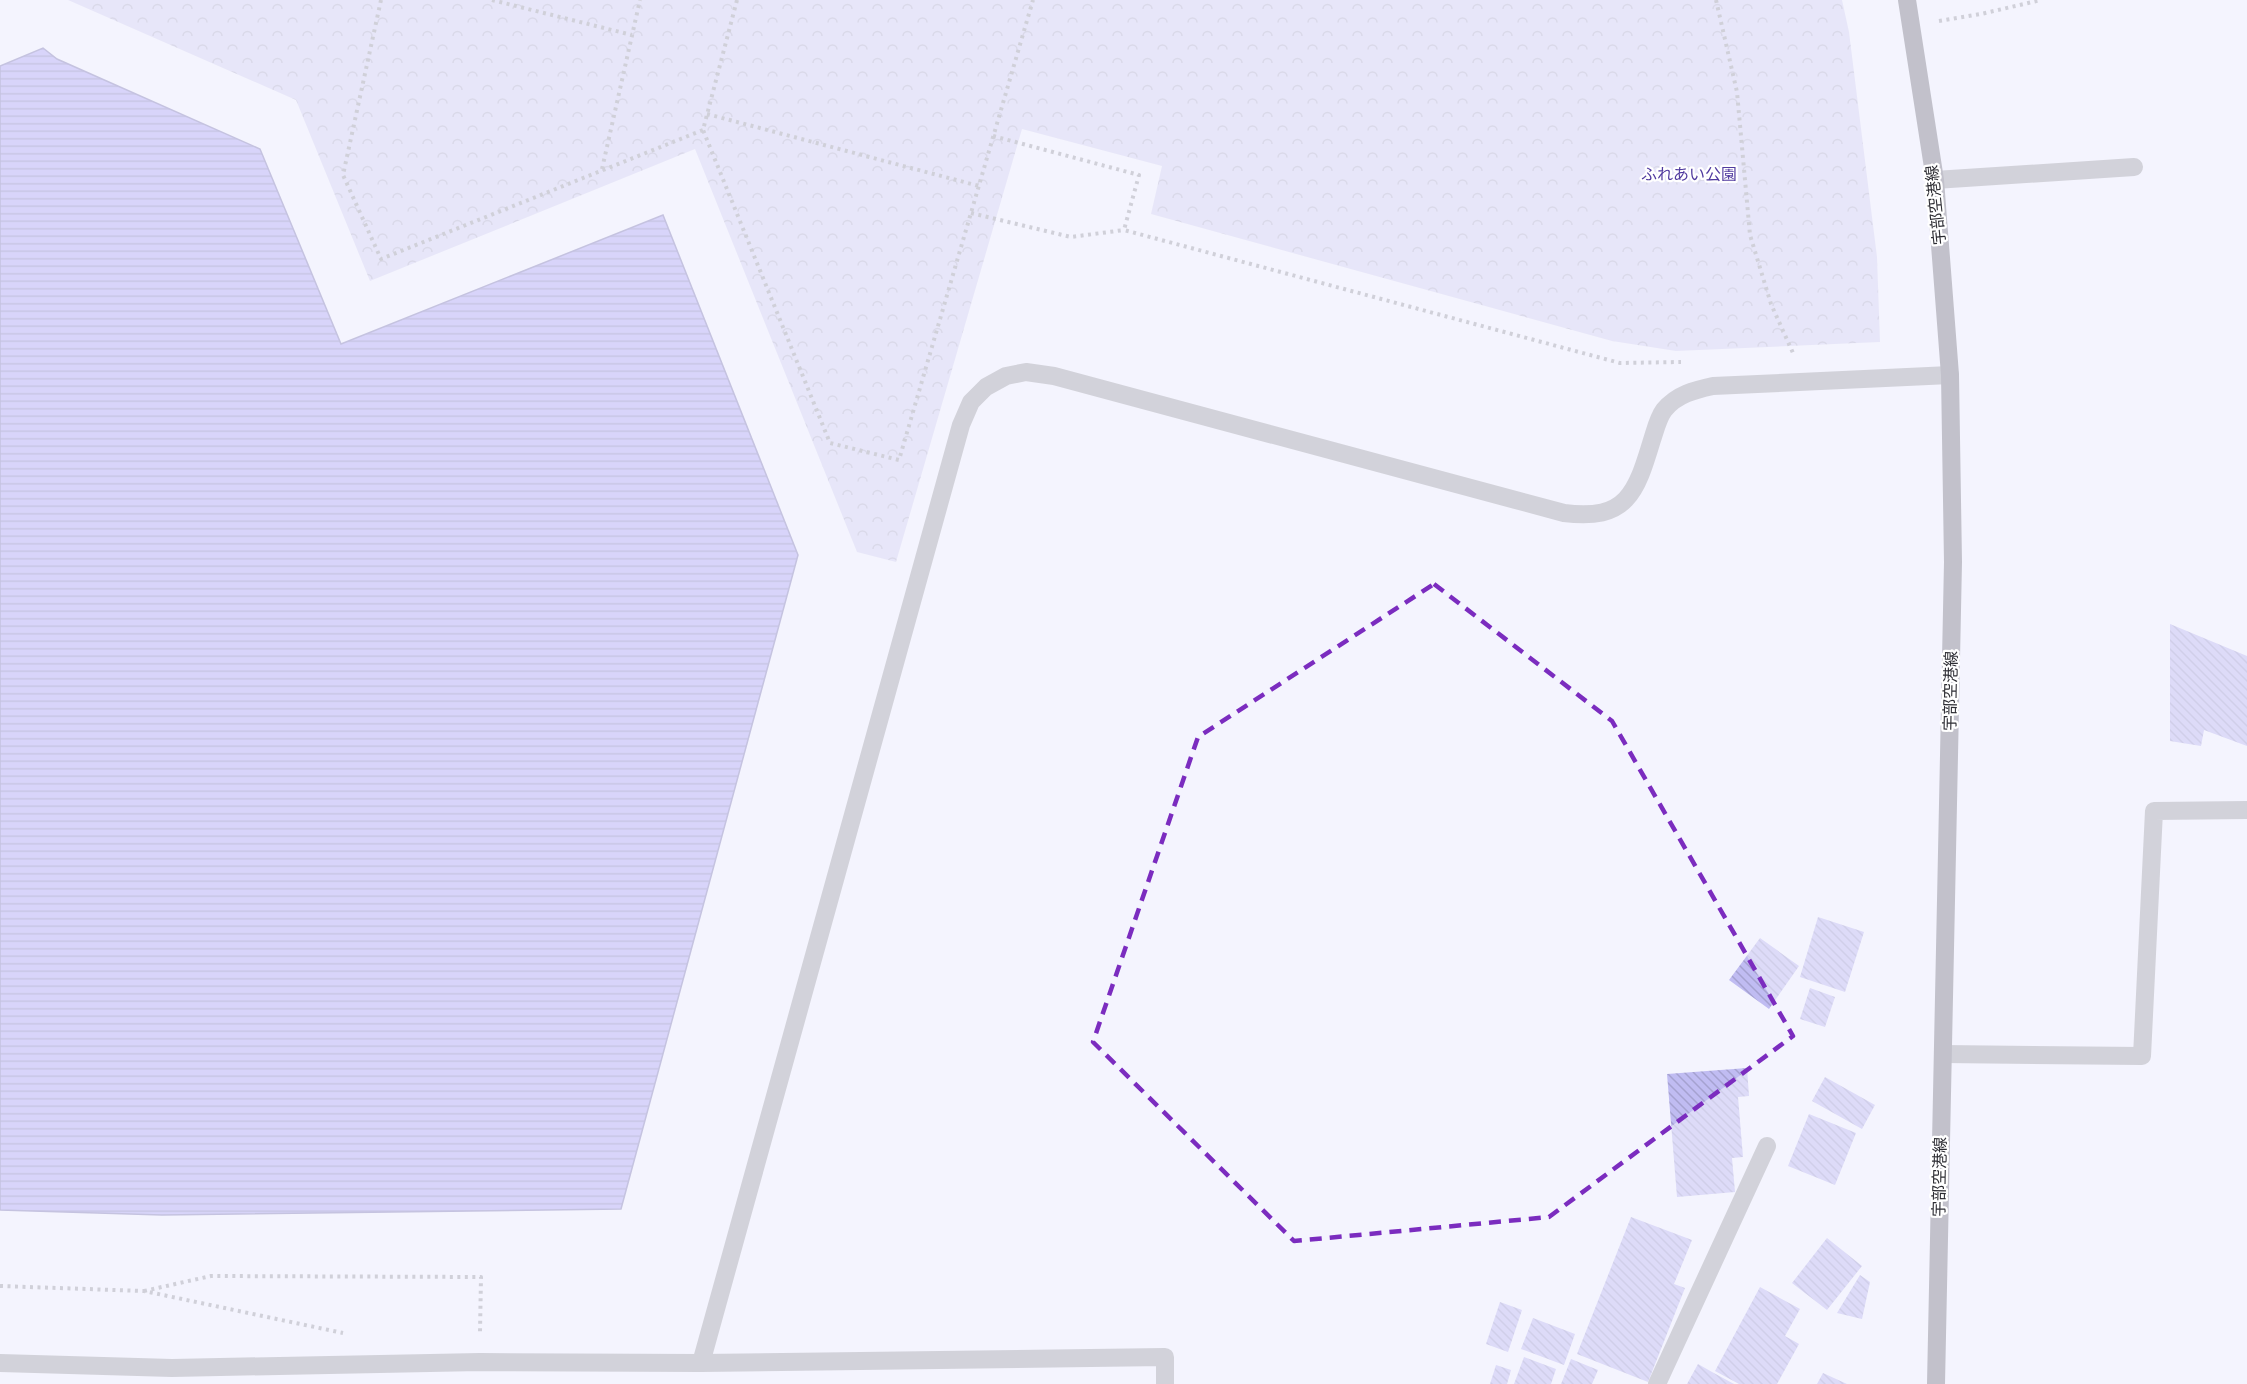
<svg xmlns="http://www.w3.org/2000/svg" width="2247" height="1384" font-family="'Alegreya Sans','Noto Sans JP',sans-serif">
<defs>
<pattern id="forest-crowns" width="20" height="18" patternUnits="userSpaceOnUse" patternTransform="scale(1.5)"><rect width="20" height="18" fill="#d8d6f3"/><path d="M2 6a3 3 0 1 1 6 0M12 15a3 3 0 1 1 6 0" fill="none" stroke="#bab8d1"/></pattern>
<pattern id="water-rules" width="6" height="5" patternUnits="userSpaceOnUse" patternTransform="scale(1.5)"><rect width="6" height="5" fill="#b5aef6"/><path d="M0 2.5h6" fill="none" stroke="#948ec8"/></pattern>
<pattern id="building-back-hatch" width="6" height="6" patternUnits="userSpaceOnUse" patternTransform="scale(1.5)"><rect width="6" height="6" fill="#c0bcf2"/><path d="M-1 5l2 2M0 0l6 6M5-1l2 2" fill="none" stroke="#a5a2d0"/></pattern>
</defs>
<rect width="100%" height="100%" fill="#f4f4fe"/>
<!-- forest -->
<path fill="url(#forest-crowns)" d="M 68,0 L 1842,0 L 1849,32 L 1877,257 L 1880,342 L 1676,351 L 1612,341 L 1151,214 L 1162,166 L 1022,129 L 896,562 L 857,552 L 695,149 L 370,281 L 296,100 Z"/>
<!-- water -->
<path fill="url(#water-rules)" stroke="#8c87bc" stroke-width="1.5" d="M 43,48 L 57,59 L 260,149 L 341,344 L 663,215 L 798,555 L 621,1209 L 162,1215 L 0,1210 L 0,66 Z"/>
<!-- building -->
<path fill="url(#building-back-hatch)" d="M 2170,624 L 2247,656 L 2247,746 L 2204,730 L 2201,746 L 2170,741 Z
M 1818,917 L 1864,932 L 1845,992 L 1800,977 Z
M 1760,938 L 1799,966 L 1769,1009 L 1729,980 Z
M 1810,988 L 1835,997 L 1825,1027 L 1800,1019 Z
M 1747,1068 L 1749,1096 L 1738,1097 L 1743,1157 L 1732,1158 L 1735,1192 L 1677,1197 L 1667,1074 Z
M 1825,1077 L 1875,1105 L 1862,1129 L 1812,1101 Z
M 1809,1114 L 1856,1133 L 1835,1185 L 1788,1166 Z
M 1631,1217 L 1692,1240 L 1674,1284 L 1685,1288 L 1648,1382 L 1577,1354 Z
M 1827,1238 L 1862,1266 L 1827,1310 L 1792,1283 Z
M 1860,1275 L 1870,1282 L 1862,1319 L 1837,1313 Z
M 1760,1287 L 1800,1309 L 1785,1336 L 1799,1344 L 1777,1384 L 1739,1384 L 1715,1371 Z
M 1500,1302 L 1522,1310 L 1508,1352 L 1486,1344 Z
M 1533,1318 L 1575,1334 L 1564,1365 L 1521,1349 Z
M 1524,1357 L 1556,1369 L 1551,1384 L 1514,1384 Z
M 1571,1359 L 1598,1370 L 1592,1384 L 1561,1384 Z
M 1698,1364 L 1712,1372 L 1734,1384 L 1687,1384 Z
M 1496,1365 L 1511,1370 L 1507,1384 L 1490,1384 Z
M 1823,1373 L 1847,1384 L 1817,1384 Z"/>
<g fill="none" stroke-linecap="round" stroke-linejoin="round">
<!-- path -->
<path stroke="#a5a5ae" stroke-width="4" stroke-dasharray="3 4.5" stroke-linecap="butt" d="M 381,0 L 343,175 L 381,259 L 703,130
M 492,0 L 632,35
M 737,0 L 703,130 L 830,443 L 899,460 L 1033,0
M 1716,0 L 1737,92 L 1750,235 L 1771,304 L 1793,353
M 1939,21 L 1981,14 L 2041,0
M 707,114 L 979,186
M 993,136 L 1139,175 L 1124,230 L 1620,363 L 1681,362
M 602,169 L 640,0
M 971,213 L 1071,237 L 1124,230
M 0,1286 L 144,1291 L 343,1333
M 144,1291 L 211,1276 L 481,1277 L 480,1332"/>
<!-- lane -->
<path stroke="#a9a9b0" stroke-width="18" d="M 1943,1054 L 2142,1056 L 2154,811 L 2247,810
M 0,1363 L 172,1368 L 480,1362 L 701,1363 L 1165,1357 L 1165,1384
M 701,1363 L 961,425 L 971,402 L 986,387 L 1006,376 L 1026,372 L 1054,376 L 1564,513 C 1627,521 1636,493 1652,440 C 1655,431 1658,418 1664,410 C 1677,394 1695,390 1713,386 L 1950,375"/>
<!-- street -->
<path stroke="#a9a9b0" stroke-width="18" d="M 1935,180 L 2134,167
M 1657,1384 L 1767,1146"/>
<!-- secondary -->
<path stroke="#85848f" stroke-width="18" d="M 1907,0 L 1935,180 L 1950,375 L 1953,562 L 1936,1384"/>
</g>
<!-- marked area -->
<path d="M0 0H2247V1384H0ZM 1434,584 L 1612,721 L 1793,1036 L 1549,1217 L 1294,1241 L 1093,1042 L 1198,737 Z" fill="#f4f4fe" fill-opacity=".55" fill-rule="evenodd"/>
<path fill="none" stroke="#7b2cbf" stroke-width="4.5" stroke-dasharray="12 8" stroke-linejoin="round" d="M 1434,584 L 1612,721 L 1793,1036 L 1549,1217 L 1294,1241 L 1093,1042 L 1198,737 Z"/>
<g text-anchor="middle" dominant-baseline="central" stroke-width="4.5" stroke-linejoin="round" paint-order="stroke">
<!-- park labels -->
<g font-size="16" fill="#503a9f" stroke="#fff">
<text x="1689" y="175">ふれあい公園</text>
</g>
<!-- street labels -->
<g font-size="16" fill="#2d2d33" stroke="#fff">
<text transform="translate(1936 205) rotate(-96)">宇部空港線</text>
<text transform="translate(1951 691) rotate(-89)">宇部空港線</text>
<text transform="translate(1940 1177) rotate(-89)">宇部空港線</text>
</g>
</g>
</svg>
